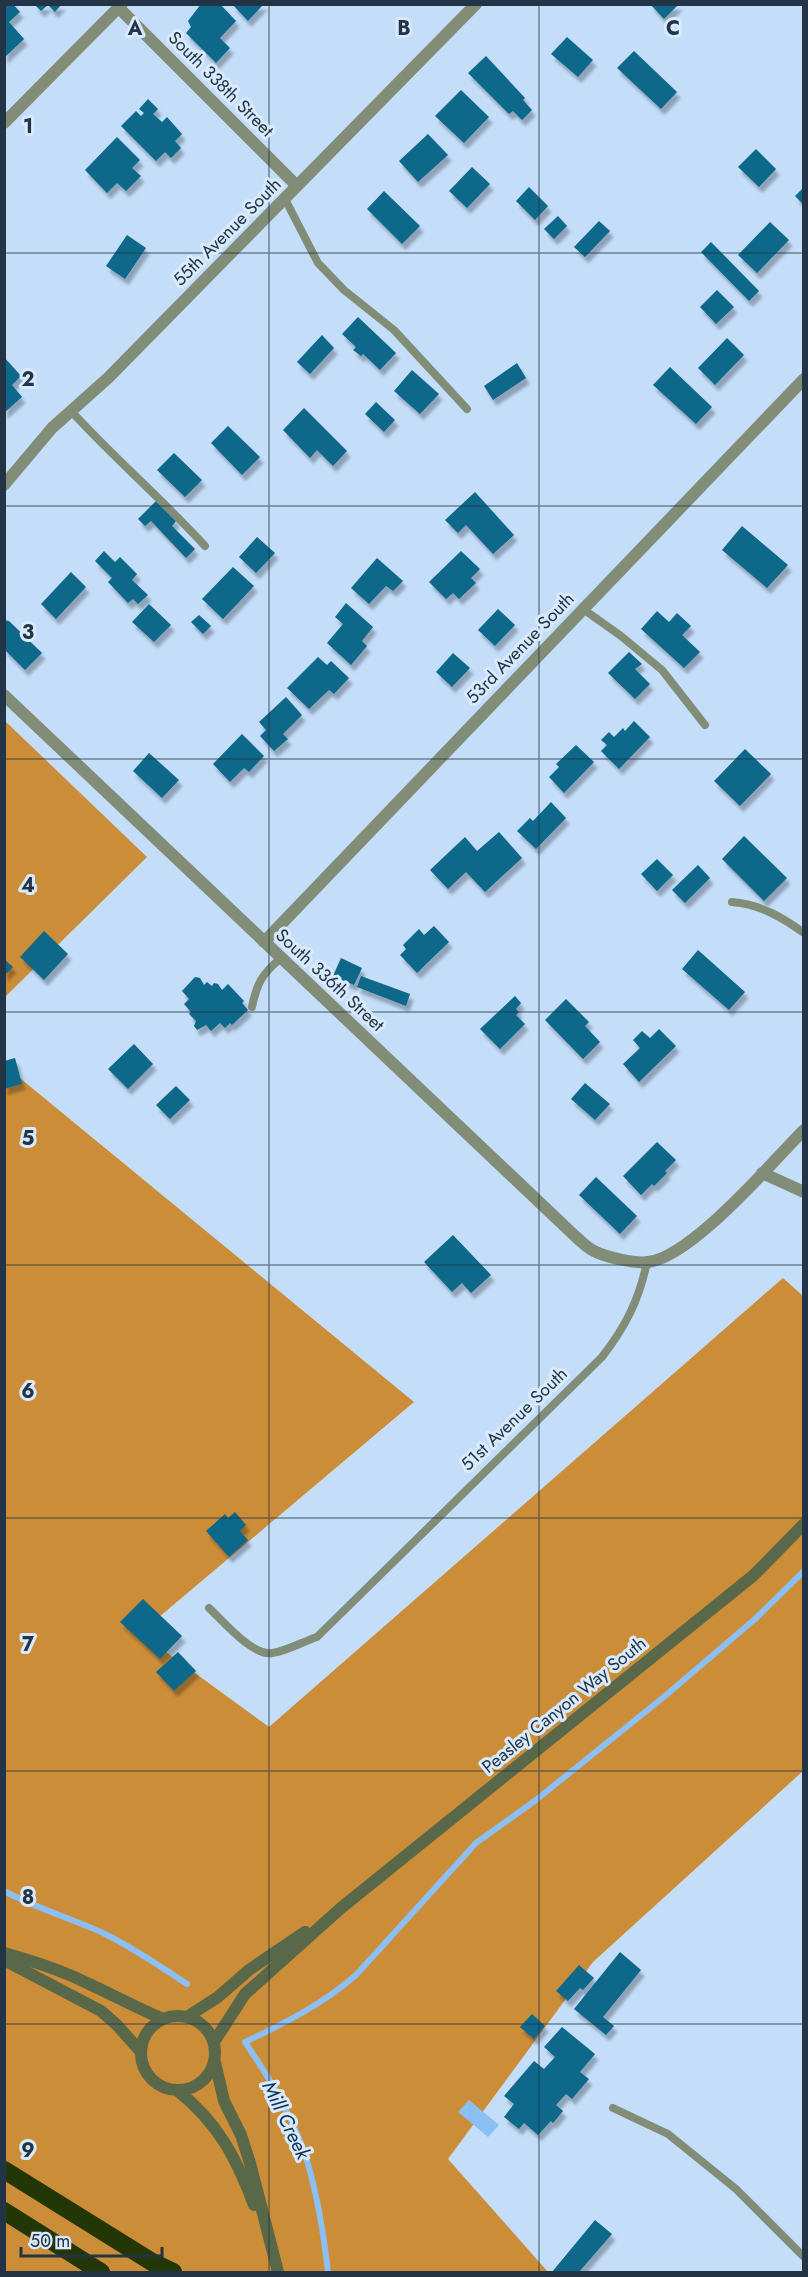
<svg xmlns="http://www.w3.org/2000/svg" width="808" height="2277" font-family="Jost,sans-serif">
<defs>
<filter id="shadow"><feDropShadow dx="3.5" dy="6" stdDeviation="1.5" flood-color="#0004"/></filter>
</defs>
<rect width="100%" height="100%" fill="#c4ddf9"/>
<!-- forest -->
<path fill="#cc8d39" d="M 4,720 L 147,857 L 5,997 L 4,997 Z
M 4,1065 L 414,1402 L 140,1633 L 269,1727 L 783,1278 L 803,1296 L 803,1771 L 593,1962 L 448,2159 L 548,2272 L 5,2272 Z"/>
<!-- water -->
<path fill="#8cbff4" d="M 469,2100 L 499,2125 L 488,2137 L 458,2112 Z"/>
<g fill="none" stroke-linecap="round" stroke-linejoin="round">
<!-- stream -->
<path stroke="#8cbff4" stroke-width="6" d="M 4,1891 C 36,1908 70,1918 103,1933 C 132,1947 160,1966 187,1984
M 328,2272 C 324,2237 318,2199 308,2164 C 295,2120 270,2079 245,2042 C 285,2023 323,2004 356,1975 L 476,1843 L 536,1800 L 665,1696 L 755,1619 L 804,1571"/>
</g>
<!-- building -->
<path fill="#0b6789" filter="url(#shadow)" d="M 4,4 L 13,4 L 20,12 L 9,22 L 24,39 L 4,58 Z
M 34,4 L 62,4 L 55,12 L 48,5 L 41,11 Z
M 201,4 L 220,4 L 236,21 L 220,38 L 230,48 L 216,63 L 186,33 L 191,27 L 188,21 Z
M 232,4 L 264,4 L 248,21 Z
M 650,4 L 679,4 L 664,19 Z
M 567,37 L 593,60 L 578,77 L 551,54 Z
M 634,51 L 677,92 L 661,109 L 617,68 Z
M 486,56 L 525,98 L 523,100 L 532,110 L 522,120 L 513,111 L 509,114 L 468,73 Z
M 461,90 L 489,117 L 464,143 L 435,116 Z
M 148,99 L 158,109 L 153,114 L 162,122 L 167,117 L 182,134 L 175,141 L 181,148 L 171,158 L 165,152 L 156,161 L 121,126 L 136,111 L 141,116 L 144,113 L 139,109 Z
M 428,134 L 448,155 L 418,182 L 399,161 Z
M 117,137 L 140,160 L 132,168 L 141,176 L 126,191 L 117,183 L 107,193 L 85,170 Z
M 756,149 L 776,169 L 759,187 L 738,167 Z
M 472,167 L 490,184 L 467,208 L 449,191 Z
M 529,187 L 548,206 L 535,220 L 516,201 Z
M 804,187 L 804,205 L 795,196 Z
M 384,191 L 420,226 L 402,244 L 367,209 Z
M 558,216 L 567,226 L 554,239 L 544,229 Z
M 599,221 L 610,231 L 585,257 L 574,247 Z
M 770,222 L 789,240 L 757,273 L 738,255 Z
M 127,235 L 146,248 L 125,279 L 106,266 Z
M 711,242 L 759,291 L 749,301 L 701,252 Z
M 717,290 L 734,307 L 716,324 L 700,307 Z
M 358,317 L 396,353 L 380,370 L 363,354 L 361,356 L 353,350 L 356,347 L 342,334 Z
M 322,335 L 334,348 L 310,374 L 297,362 Z
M 727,338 L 744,355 L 715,385 L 698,368 Z
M 4,357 L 21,376 L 12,385 L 22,397 L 4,413 Z
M 517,363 L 526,378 L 493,400 L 484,386 Z
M 670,367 L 712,407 L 696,424 L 653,385 Z
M 412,370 L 439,394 L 420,414 L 394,391 Z
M 376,402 L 395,420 L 384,432 L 365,414 Z
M 304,408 L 347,451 L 333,466 L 317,450 L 310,458 L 283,430 Z
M 228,426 L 260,457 L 242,475 L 211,443 Z
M 174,453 L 202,480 L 185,497 L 157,470 Z
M 475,492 L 514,535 L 493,554 L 466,525 L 458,533 L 445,520 Z
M 156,501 L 176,521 L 172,526 L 195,549 L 186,558 L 151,521 L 145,526 L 138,519 Z
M 742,526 L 788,565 L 767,588 L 722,550 Z
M 257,537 L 275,553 L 256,573 L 239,557 Z
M 104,551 L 115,562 L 120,557 L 137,574 L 132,580 L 148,595 L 138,604 L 133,599 L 128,603 L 108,582 L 112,578 L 95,561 Z
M 461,551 L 480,569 L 471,578 L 476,583 L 459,599 L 453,593 L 446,599 L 429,582 Z
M 377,558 L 403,581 L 393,591 L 386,586 L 369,604 L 351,588 Z
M 233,567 L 254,586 L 223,619 L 202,599 Z
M 71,572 L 86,587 L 56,619 L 41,604 Z
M 346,603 L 373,627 L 362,641 L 367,646 L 351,665 L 327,643 L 343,624 L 335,617 Z
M 149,604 L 171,625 L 154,642 L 132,622 Z
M 498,609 L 515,625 L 495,646 L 478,630 Z
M 657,611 L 669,622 L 677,613 L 691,626 L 682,635 L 700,652 L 684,668 L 641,629 Z
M 199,615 L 211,626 L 203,634 L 191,622 Z
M 4,620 L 9,621 L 42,653 L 25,670 L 4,649 Z
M 629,652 L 642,664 L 635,669 L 650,684 L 635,699 L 608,673 Z
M 453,653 L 470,668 L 452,687 L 436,672 Z
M 318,657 L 327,665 L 331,661 L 349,678 L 334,694 L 329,690 L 309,709 L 287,688 Z
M 286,697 L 302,715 L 283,734 L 288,739 L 274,751 L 260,736 L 266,730 L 259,722 Z
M 634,721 L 650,737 L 619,769 L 601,751 L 607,745 L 601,740 L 609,732 L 614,737 L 623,728 L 625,731 Z
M 242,734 L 264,756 L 249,772 L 244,768 L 230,782 L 213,764 Z
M 576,745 L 594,762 L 564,793 L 549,777 L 559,767 L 556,764 Z
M 745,749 L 771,774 L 740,806 L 714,781 Z
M 149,753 L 179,780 L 162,798 L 133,771 Z
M 551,802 L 566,818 L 536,849 L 517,831 L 530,818 L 533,821 Z
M 499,832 L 522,858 L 485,892 L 466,872 L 448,889 L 430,870 L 465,837 L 477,851 Z
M 744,836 L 787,878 L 764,901 L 722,859 Z
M 657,859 L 673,875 L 657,891 L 641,874 Z
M 698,865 L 710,878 L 685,903 L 672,890 Z
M 434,926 L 449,942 L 417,973 L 400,955 L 406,949 L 403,945 L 419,929 L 424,935 Z
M 44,931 L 68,954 L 44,980 L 20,957 Z
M 698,950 L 745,992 L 729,1010 L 682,969 Z
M 341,958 L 362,968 L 354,985 L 333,976 Z
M 4,959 L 13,967 L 4,976 Z
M 361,976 L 410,994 L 406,1006 L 357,987 Z
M 195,977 L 200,978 L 204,985 L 207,982 L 212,986 L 214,983 L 218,984 L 222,990 L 228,984 L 244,1001 L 242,1003 L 248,1010 L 232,1025 L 230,1023 L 225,1028 L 220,1023 L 211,1031 L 206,1025 L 197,1030 L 194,1026 L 196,1021 L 189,1014 L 191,1012 L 184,1004 L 189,999 L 182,991 Z
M 515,996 L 521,1003 L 516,1009 L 519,1012 L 516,1015 L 525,1024 L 500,1049 L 480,1029 Z
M 566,999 L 589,1022 L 585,1026 L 600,1042 L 583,1059 L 545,1020 Z
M 659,1029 L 676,1046 L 639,1082 L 623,1064 L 640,1048 L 633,1040 L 642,1031 L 650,1038 Z
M 134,1044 L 153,1064 L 128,1089 L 108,1069 Z
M 15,1058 L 22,1084 L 4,1089 L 4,1061 Z
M 585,1083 L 610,1104 L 595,1120 L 571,1099 Z
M 176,1086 L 190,1100 L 170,1119 L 156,1105 Z
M 657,1142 L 676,1160 L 665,1171 L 667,1173 L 654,1186 L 652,1184 L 641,1195 L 623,1176 Z
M 596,1177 L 637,1216 L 620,1234 L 579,1195 Z
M 453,1235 L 491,1275 L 471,1293 L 462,1283 L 452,1292 L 424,1262 Z
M 235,1512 L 246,1525 L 240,1531 L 248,1540 L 229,1557 L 206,1531 L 225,1514 L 228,1518 Z
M 143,1599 L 182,1636 L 160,1659 L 120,1622 Z
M 178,1652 L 196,1671 L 174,1691 L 156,1672 Z
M 620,1952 L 641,1970 L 603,2017 L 614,2026 L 606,2035 L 574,2009 Z
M 579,1965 L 594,1978 L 583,1990 L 580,1988 L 568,2001 L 556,1991 Z
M 532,2014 L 545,2026 L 534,2039 L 520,2027 Z
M 562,2027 L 595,2054 L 580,2072 L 589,2079 L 572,2099 L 566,2094 L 556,2105 L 563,2111 L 553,2123 L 551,2121 L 538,2135 L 524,2123 L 519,2129 L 504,2117 L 514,2104 L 504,2096 L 534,2061 L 544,2069 L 555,2057 L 544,2047 Z
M 595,2220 L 612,2234 L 579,2272 L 552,2272 Z"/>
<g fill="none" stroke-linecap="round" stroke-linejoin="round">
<!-- lane -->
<path stroke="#818d77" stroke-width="8" d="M 285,199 L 318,263 L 344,290 L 394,330 L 467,409
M 71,411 C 114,458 162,499 205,546
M 583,609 L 621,636 L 662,670 L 705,725
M 732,902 C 759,904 782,917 804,933
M 252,1007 C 257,983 262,974 281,958
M 209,1608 C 223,1621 252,1656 272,1653 C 287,1651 302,1642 317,1637 L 602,1357 C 626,1326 639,1300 647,1262
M 613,2108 L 668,2134 L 736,2189 L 804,2257"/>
<!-- street -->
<path stroke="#818d77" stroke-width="12" d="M 119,8 L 297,186
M 4,123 L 122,4
M 4,485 L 52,428 L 108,378 L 476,4
M 4,695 L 576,1237 C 581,1241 587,1248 594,1251 C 605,1257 636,1264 648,1262 C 692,1257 771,1163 804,1130
M 264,942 L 804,379
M 762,1173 L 804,1192"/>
<!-- secondary -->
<path stroke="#586848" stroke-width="12" d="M 4,1953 C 33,1961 61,1970 87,1983 C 113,1995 137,2008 163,2019
M 4,1960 L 101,2011 L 117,2025 L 141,2052
M141 2053a37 37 0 1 1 74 0a37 37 0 1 1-74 0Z
M 187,2017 L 218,1997 L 249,1970 L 305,1932
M 214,2042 L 245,1994 L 341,1908 L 754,1575 L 804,1524
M 215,2062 L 224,2101 L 241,2135 L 250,2163 L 278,2272
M 177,2090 C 218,2123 236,2157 254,2205"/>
<!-- highway -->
<path stroke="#223705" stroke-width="18" d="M 4,2170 L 152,2262 L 173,2272
M 4,2211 L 101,2272"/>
</g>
<!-- grid -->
<path fill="none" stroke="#233446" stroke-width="1.5" stroke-opacity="0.55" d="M 269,4 L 269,2272M 539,4 L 539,2272M 4,253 L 804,253M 4,506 L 804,506M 4,759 L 804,759M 4,1012 L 804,1012M 4,1265 L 804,1265M 4,1518 L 804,1518M 4,1771 L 804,1771M 4,2024 L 804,2024"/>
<g text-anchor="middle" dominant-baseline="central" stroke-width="6" stroke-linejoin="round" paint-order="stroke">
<!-- street labels -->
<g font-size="18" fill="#233446" stroke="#d8eafc">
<text transform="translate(221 84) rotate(45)">South 338th Street</text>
<text transform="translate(227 232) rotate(-45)">55th Avenue South</text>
<text transform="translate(520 648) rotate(-46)">53rd Avenue South</text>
<text transform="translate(330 980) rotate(43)">South 336th Street</text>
<text transform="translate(514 1419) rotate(-44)">51st Avenue South</text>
<text transform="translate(564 1705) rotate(-39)">Peasley Canyon Way South</text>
</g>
<!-- water labels -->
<g font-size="20" font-style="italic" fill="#0d3255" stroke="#d8eafc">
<text transform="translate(286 2120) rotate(64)">Mill Creek</text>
</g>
</g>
<g font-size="20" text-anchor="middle" font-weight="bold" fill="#233446" stroke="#d8eafc" stroke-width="6" stroke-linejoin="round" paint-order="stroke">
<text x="135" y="35">A</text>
<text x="404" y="35">B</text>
<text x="673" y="35">C</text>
<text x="28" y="133">1</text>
<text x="28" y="386">2</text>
<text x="28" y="639">3</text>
<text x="28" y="892">4</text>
<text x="28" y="1145">5</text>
<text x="28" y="1398">6</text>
<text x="28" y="1651">7</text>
<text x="28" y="1904">8</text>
<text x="28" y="2157">9</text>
</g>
<!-- border -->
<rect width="808" height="2277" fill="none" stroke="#233446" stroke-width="12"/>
<!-- scale -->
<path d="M21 2247v9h141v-9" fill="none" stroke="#233446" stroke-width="3"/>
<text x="30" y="2247" font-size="18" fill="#233446" stroke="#d8eafc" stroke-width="4.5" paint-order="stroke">50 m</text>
</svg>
